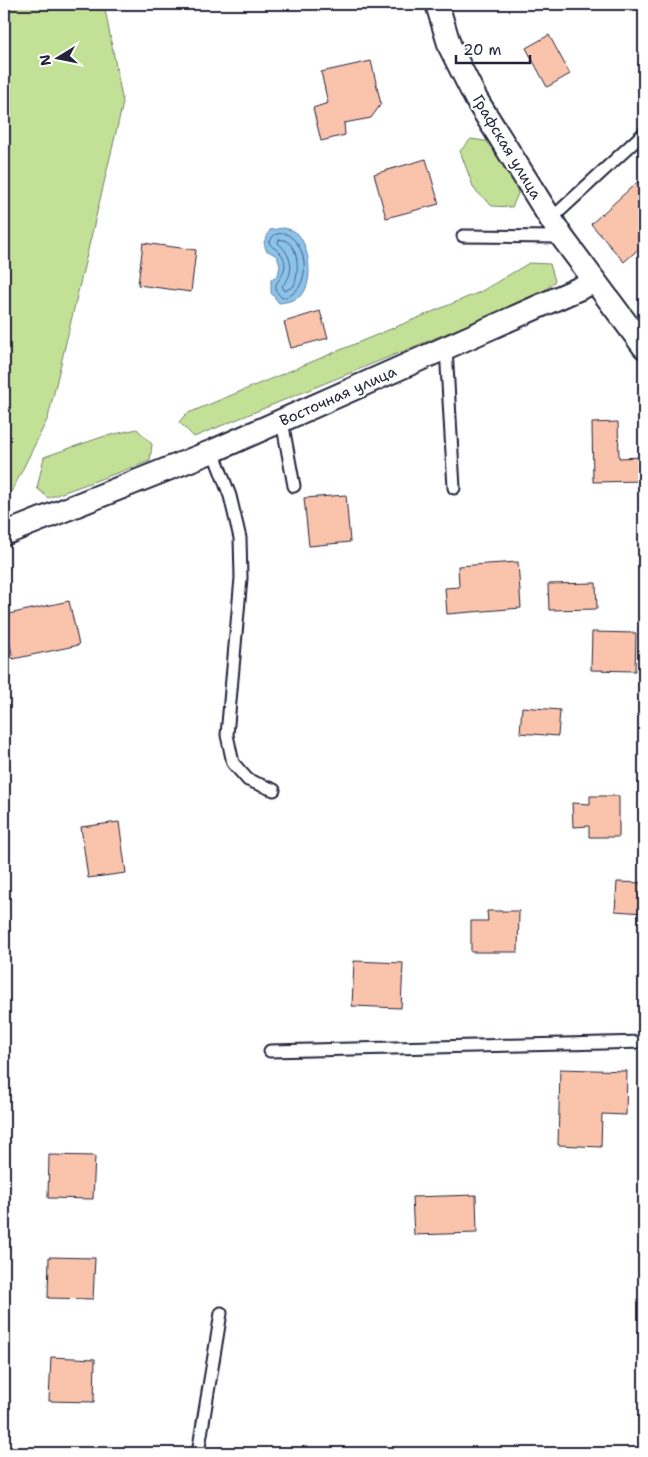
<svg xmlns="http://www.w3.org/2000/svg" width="648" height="1457" font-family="'Shantell Sans',sans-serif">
<rect width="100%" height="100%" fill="#fff"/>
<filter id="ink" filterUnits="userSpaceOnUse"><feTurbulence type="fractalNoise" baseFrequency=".02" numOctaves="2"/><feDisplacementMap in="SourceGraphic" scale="10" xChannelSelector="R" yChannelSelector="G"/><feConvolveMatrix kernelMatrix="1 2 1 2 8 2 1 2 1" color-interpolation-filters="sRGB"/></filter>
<g filter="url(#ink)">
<!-- green -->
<path fill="#c3e097" stroke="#728169" d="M 4,4 L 104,4 L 123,103 L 48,418 L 8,499 L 4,501 Z
M 471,139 L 491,142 L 514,178 L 518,194 L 512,207 L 492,206 L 474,189 L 460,151 Z
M 529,263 L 550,264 L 555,281 L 540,295 L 194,437 L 179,422 L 186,414 L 480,292 Z
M 137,429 L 152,444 L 150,461 L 48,498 L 37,488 L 44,457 L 102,437 Z"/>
<!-- water -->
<path fill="#8bc3ea" stroke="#6183a4" d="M 284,228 C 289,229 295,231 298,234 C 309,247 313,278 304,292 C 298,300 288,302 279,303 L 271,293 L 271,280 L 278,275 L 280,266 L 277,256 L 266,250 L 264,242 L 270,230 Z"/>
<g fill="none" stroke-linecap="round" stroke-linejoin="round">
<!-- shore -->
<path stroke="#4c6281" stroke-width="1" d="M 284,233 C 310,242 313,293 282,298 L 276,291 L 276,284 C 283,275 289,264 281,254 C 277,248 272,249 269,242 L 274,235 Z
M 284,240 C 300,246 299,272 294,286 L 285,291 L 282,286 C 296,273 292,255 278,243 L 279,240 Z"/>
</g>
<!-- building -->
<path fill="#fac4ac" stroke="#22223b" d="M 298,4 L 323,4 L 299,8 Z
M 549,35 L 570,74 L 547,87 L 526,48 Z
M 371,61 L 381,104 L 371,118 L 344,123 L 345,135 L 321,141 L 313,108 L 328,103 L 321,72 Z
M 426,159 L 439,204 L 386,218 L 374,174 Z
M 644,176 L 644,244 L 624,262 L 591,224 Z
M 143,243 L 196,250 L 191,292 L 138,285 Z
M 320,311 L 328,338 L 291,348 L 284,322 Z
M 618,422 L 619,458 L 644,457 L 644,481 L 593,482 L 592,423 Z
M 346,495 L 350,542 L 309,546 L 304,498 Z
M 518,562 L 521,608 L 447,614 L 445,588 L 459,587 L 458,566 Z
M 596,583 L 597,609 L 549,610 L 548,584 Z
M 69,601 L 79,645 L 13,659 L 4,615 Z
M 592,632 L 636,633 L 635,671 L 591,670 Z
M 522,707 L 560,710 L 558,736 L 520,733 Z
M 644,720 L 644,755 L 641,755 Z
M 590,796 L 619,796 L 619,837 L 589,837 L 589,826 L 573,827 L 572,803 L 590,804 Z
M 119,822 L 126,873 L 88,878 L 81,827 Z
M 617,882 L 644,883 L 644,913 L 615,911 Z
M 487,911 L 519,911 L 518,952 L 471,952 L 471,921 L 488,921 Z
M 354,961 L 403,963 L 401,1008 L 352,1006 Z
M 560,1069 L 627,1071 L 626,1115 L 602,1114 L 601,1147 L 558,1145 Z
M 49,1155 L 95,1156 L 93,1199 L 48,1198 Z
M 476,1195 L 477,1233 L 414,1235 L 412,1197 Z
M 49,1257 L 95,1258 L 93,1299 L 48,1298 Z
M 51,1357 L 95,1359 L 94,1402 L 49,1401 Z"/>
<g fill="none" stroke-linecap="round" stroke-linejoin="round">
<!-- service casing -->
<g stroke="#22223b" stroke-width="15">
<path id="service" d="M 551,219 L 644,133
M 463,236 L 562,237
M 446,348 L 454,488
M 282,421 L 294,486
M 213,451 L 230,496 L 240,538 L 241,578 L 227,735 L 233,763 L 248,780 L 274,790
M 270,1051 L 644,1042
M 198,1453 L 221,1313"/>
</g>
<!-- minor casing -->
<g stroke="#22223b" stroke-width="26">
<path id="minor" d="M 437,4 L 450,47 L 476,99 L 562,237 L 644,347
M 4,534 L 213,451 L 594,282"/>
</g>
<!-- service -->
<use href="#service" stroke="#fff" stroke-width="11"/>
<!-- minor -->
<use href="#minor" stroke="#fff" stroke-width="22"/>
</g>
</g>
<g text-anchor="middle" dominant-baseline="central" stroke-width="4.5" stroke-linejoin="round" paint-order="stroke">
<!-- street labels -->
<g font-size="15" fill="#22223b" stroke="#fff">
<text transform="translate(507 147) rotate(59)">Графская улица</text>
<text transform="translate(338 396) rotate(-24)">Восточная улица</text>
</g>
</g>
<!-- margin -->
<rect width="648" height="1457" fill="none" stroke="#fff" stroke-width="20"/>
<rect x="10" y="10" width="628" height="1437" fill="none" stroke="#22223b" stroke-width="2" filter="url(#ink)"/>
<!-- north arrow -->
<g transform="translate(58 58) rotate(260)" stroke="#ffffff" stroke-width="4" paint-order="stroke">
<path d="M0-4L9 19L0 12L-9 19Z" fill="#22223b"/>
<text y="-8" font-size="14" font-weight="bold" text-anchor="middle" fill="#22223b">N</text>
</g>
<!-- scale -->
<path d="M456 55v8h74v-8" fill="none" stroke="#22223b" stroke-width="2.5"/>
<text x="463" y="55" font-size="15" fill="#22223b" stroke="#ffffff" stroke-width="4" paint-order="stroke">20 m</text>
</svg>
